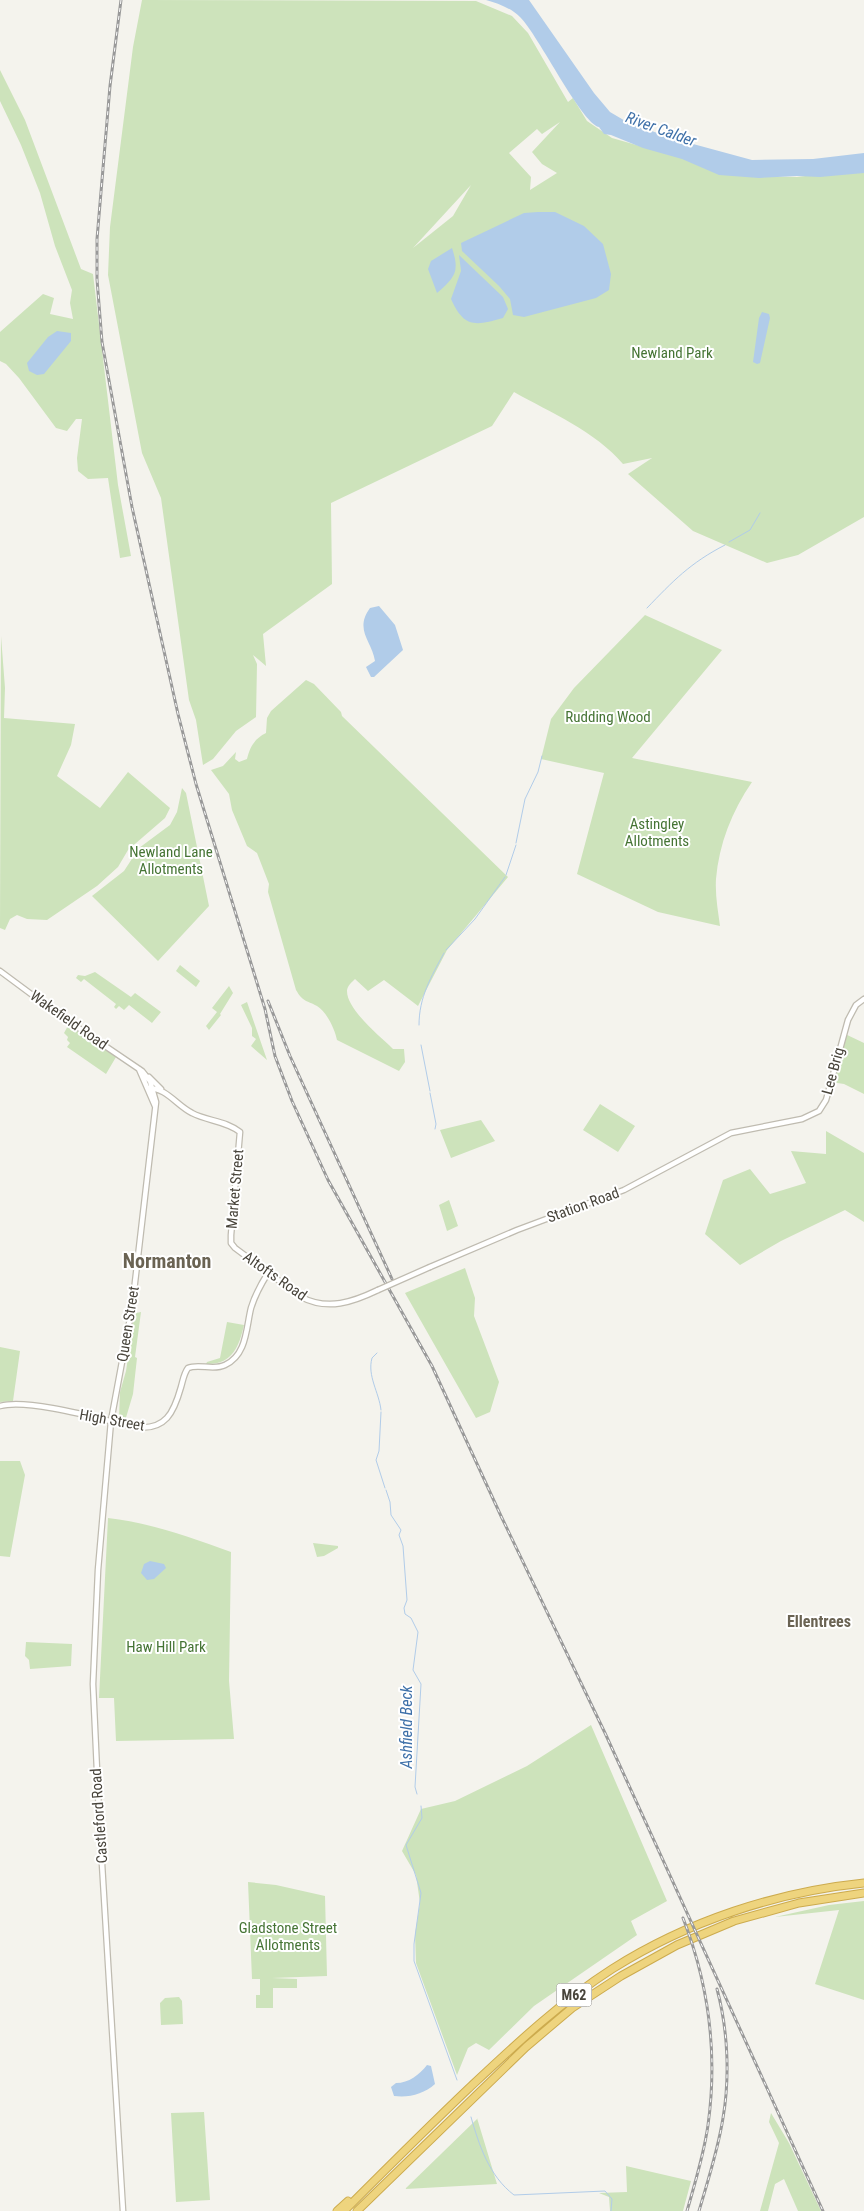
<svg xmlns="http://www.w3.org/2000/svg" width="864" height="2211" font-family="'Roboto Condensed',sans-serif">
<rect width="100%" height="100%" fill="#f4f3ed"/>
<!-- green -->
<path fill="#cde3bb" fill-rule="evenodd" d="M 142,0 L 476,1 L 512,16 L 528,33 L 568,102 L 573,98 L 587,121 L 612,138 L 745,176 L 797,177 L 864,169 L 864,517 L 798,555 L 767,563 L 693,531 L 628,474 L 652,458 L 623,464 C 595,431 551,413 514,392 L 492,426 L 331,503 L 332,584 L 263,634 L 266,666 L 253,655 L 257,664 L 256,717 L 236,731 L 213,759 L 203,765 L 196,720 L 189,700 L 161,498 L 142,453 L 108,275 L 110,227 L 133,47 ZM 560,122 L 532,152 L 542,164 L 557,173 L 530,190 L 531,177 L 509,153 L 537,129 L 542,134 ZM 471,185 L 453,216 L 413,248 Z
M 0,70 L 25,120 L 81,269 L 93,274 L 118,485 L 131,556 L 120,558 L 108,478 L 88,479 L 78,471 L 77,458 L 82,419 L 76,419 L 67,431 L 56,428 L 19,378 L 6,364 L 0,361 L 0,332 L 43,294 L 54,298 L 50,314 L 73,319 L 70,303 L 72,290 L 55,246 L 40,193 L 21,145 L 0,101 Z
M 645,615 L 722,650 L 632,758 L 752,782 C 732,811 719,844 716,879 C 715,895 718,911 720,926 L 658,912 L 577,874 L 604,773 L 541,759 L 551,719 L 574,688 Z
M 1,636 L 5,688 L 4,718 L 75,724 L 71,745 L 57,776 L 100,808 L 128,772 L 170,808 L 165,818 L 128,850 L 118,867 L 97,886 L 47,920 L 27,919 L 17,915 L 10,919 L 5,930 L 0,928 Z
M 306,680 L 314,684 L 341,712 L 342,716 L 508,877 L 447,950 L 418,1006 L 384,980 L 368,991 L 355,979 C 352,982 347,986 347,991 C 347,1010 380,1036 393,1049 L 404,1049 L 405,1062 L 399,1071 L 337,1040 C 335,1030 327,1012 317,1006 C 306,1000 303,1002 296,990 L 268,892 L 269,884 L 257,853 L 247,846 L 232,810 L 229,794 L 211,770 L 223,766 L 236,752 L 235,759 L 239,762 L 247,759 C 250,747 254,739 266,733 L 267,718 L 271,711 Z
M 182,788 L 186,793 L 209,906 L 158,961 L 92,896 L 124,871 L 139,848 L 170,825 L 177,812 Z
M 180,965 L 200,981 L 196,987 L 176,971 Z
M 95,972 L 131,997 L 135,993 L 161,1012 L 152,1023 L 129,1005 L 124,1010 L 119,1006 L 116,1009 L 114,1007 L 116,1004 L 84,979 L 81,982 L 76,978 L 78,975 L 85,976 Z
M 229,986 L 233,993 L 220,1014 L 221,1015 L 209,1030 L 206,1026 L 217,1012 L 212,1008 Z
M 247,1002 L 267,1060 L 251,1046 L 256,1039 L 252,1036 L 252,1028 L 241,1005 Z
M 69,1024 L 116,1057 L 106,1074 L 67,1047 L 70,1043 L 67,1040 L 68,1037 L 64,1033 Z
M 843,1033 L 864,1043 L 864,1094 L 844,1084 L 831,1082 Z
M 600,1104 L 635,1126 L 618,1152 L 583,1130 Z
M 481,1120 L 495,1141 L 451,1158 L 440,1130 Z
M 826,1131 L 864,1153 L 864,1222 L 845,1210 L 781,1241 L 740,1265 L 705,1234 L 723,1180 L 750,1169 L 770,1194 L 806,1183 L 791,1151 L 826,1154 Z
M 449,1200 L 458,1226 L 447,1231 L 439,1205 Z
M 465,1268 L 475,1298 L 474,1316 L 499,1382 L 490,1412 L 476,1418 L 405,1293 Z
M 141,1312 L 135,1357 L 137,1358 L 133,1394 L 125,1421 L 119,1418 L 120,1392 L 126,1371 L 134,1317 L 136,1313 Z
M 227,1322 L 244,1325 C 239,1347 232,1365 206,1364 L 207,1362 L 220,1358 Z
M 0,1347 L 20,1351 L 13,1401 L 0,1402 Z
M 0,1442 L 0,1461 L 20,1461 L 25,1475 L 10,1557 L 0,1556 Z
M 108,1518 C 151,1523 190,1537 231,1552 L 229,1681 L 234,1739 L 116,1741 L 114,1698 L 99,1698 Z
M 313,1543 L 338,1546 L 338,1548 L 324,1556 L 317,1557 Z
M 26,1642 L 72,1644 L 71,1666 L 30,1669 L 29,1660 L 25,1656 Z
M 591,1725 L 667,1901 L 631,1921 L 637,1935 L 534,2006 L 489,2050 L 476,2043 L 468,2048 L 457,2075 L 416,1963 L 415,1934 L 420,1903 L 416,1875 L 402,1851 L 421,1809 L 455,1801 L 527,1766 Z
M 248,1882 L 276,1885 L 325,1896 L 327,1976 L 272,1978 L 297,1979 L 297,1988 L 273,1988 L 273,2008 L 256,2008 L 256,1995 L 260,1995 L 260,1979 L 252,1979 Z
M 864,1901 L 864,2000 L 815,1984 L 839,1910 L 775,1917 L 829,1905 Z
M 179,1997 L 182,2001 L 183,2024 L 161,2025 L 160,2003 L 165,1998 Z
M 204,2112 L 210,2200 L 176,2202 L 171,2113 Z
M 771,2113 L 789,2143 L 821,2211 L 798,2211 L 784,2179 L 775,2184 L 768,2211 L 760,2211 L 779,2143 L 769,2122 Z
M 477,2118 L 497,2184 L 405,2189 L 477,2119 Z
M 626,2166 L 691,2181 L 683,2211 L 610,2211 L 609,2197 L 599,2193 L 627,2192 Z"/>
<!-- water -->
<path fill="#b1cce9" d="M 486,0 L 529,0 L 594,93 L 610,112 L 627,122 L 671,138 L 752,160 L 813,159 L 864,153 L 864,173 L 820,177 L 797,176 L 759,178 L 719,175 L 682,159 L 643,148 L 611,135 L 604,134 L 599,127 C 581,123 539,36 520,17 C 511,8 497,3 486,0 Z
M 538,212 L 555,212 L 584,226 L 603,244 L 611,274 L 609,290 L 596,298 L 524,317 L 513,315 L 510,299 L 499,286 L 462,251 L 461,243 L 524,213 Z
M 452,248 C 460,272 455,277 437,293 L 428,269 L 431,261 Z
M 459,255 L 503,297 L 508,309 L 503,318 C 475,326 464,328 451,299 L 461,271 Z
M 762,312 L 769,314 L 770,318 L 760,363 L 757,364 L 753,362 L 759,318 Z
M 57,331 L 71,333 L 71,341 L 44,374 L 37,375 L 29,371 L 27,363 L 48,337 Z
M 379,606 L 395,625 L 403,650 L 374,677 L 371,677 L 366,667 L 375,661 C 372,641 354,630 370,608 Z
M 150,1561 L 164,1564 L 166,1568 L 154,1579 L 147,1580 L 141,1573 L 144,1564 Z
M 427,2065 L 431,2066 L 435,2084 C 424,2094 409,2098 394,2096 L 391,2087 L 396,2083 C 409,2083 419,2075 427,2065 Z"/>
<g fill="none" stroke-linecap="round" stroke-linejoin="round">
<!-- stream -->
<path stroke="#b1cce9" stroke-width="1" d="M 729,542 L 750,530 L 760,513
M 647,608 C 673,581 690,563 725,545
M 516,843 L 525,799 L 538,772 L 542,756
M 506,875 L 516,845
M 446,950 L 475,919 L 505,877
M 419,1025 C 419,997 431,977 444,953
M 421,1045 L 430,1091
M 430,1093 L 436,1124 L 435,1129
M 377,1353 L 372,1358 C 367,1376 379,1392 381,1410
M 381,1412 L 379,1451 L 376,1460 L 385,1488
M 386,1490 L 390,1502 L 391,1515 L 401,1530 L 399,1535 L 403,1546 L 407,1600 L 404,1608 L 405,1614 L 411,1618 L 418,1632 L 413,1670 L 421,1684 L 415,1787 L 417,1794
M 421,1806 L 422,1818 L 406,1845 L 421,1893 L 414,1944 L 414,1961 L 457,2080
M 471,2117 C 479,2145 489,2176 514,2195 L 605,2191 L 612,2199 L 611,2211"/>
<!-- minor casing -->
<g stroke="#bfbbb0" stroke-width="7">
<path id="minor" d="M 0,971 L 58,1014 L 142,1071 L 150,1081 L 156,1102 L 132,1308 L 111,1421 L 98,1570 L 93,1684 L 99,1814 L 123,2211
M 139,1069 L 155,1106
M 149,1077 L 161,1089
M 148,1088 C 167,1088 176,1105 192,1113 C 207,1121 227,1121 240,1132 L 231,1235 L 231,1243 L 235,1248 L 301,1297 C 328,1311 353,1302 378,1290
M 430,1267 L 517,1230 L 624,1190 L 731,1133 L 802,1119 L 819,1111 L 826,1100 L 831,1082 L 848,1020 L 856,1005 L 864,999
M 0,1406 C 29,1398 104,1420 135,1427 C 166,1431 174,1412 181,1387 C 183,1380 184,1373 188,1368 C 199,1363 213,1371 225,1365 C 247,1355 246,1328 251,1308 C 255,1295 261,1284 268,1273"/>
</g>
<!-- highway casing -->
<g stroke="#ccab4e" stroke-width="9">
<path id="highway" d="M 337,2211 L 348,2201
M 344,2211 C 385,2170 426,2129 468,2089 C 514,2046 559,2003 612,1969 C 688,1921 776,1892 864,1883
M 357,2211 L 526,2047 L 572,2008 L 621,1976 L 677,1945 L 734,1921 L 799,1903 L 864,1893"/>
</g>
<!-- minor -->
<use href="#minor" stroke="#fff" stroke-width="4.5"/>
<!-- highway -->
<use href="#highway" stroke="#eed47e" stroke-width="7"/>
<!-- rail casing -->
<g stroke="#999" stroke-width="3">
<path id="rail" d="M 121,0 L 110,86 L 97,239 L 97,279 L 102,342 L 132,507 L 178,714 L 196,784 L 265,1009 L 275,1056 L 292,1101 L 328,1180 L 432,1366 L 501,1516 L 605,1733 L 823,2211
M 268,1001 L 290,1056 L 392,1279
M 683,1918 C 709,1985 718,2053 708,2125 C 704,2154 695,2183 687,2211
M 699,2211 C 708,2180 718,2150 723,2118 C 730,2077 728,2030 717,1989"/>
</g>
<!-- rail -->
<use href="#rail" stroke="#fff" stroke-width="1" stroke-dasharray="4" stroke-linecap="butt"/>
<!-- minor-bridge casing -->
<g stroke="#bfbbb0" stroke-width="7" stroke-linecap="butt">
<path id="minor-bridge" d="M 378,1290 L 430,1267"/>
</g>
<!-- minor-bridge -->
<use href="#minor-bridge" stroke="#fff" stroke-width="4.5"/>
</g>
<g text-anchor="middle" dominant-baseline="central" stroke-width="4" stroke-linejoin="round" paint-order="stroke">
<!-- shield labels -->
<rect fill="#fff" stroke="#7f7c76" stroke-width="1" x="556.5" y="1983.5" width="35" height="23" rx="4"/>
<g font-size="14" font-weight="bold" fill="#48443b">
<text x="574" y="1995">M62</text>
</g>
<!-- park labels -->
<g font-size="15" fill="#457434" stroke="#fff">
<text x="672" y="353">Newland Park</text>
<text x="608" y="717">Rudding Wood</text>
<text x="657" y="824">Astingley<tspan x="657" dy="17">Allotments</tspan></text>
<text x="171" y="852">Newland Lane<tspan x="171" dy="17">Allotments</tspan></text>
<text x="166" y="1647">Haw Hill Park</text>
<text x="288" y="1928">Gladstone Street<tspan x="288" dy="17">Allotments</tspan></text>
</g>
<!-- street labels -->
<g font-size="15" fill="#48443b" stroke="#fff">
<text transform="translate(69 1020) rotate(35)">Wakefield Road</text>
<text transform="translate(833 1071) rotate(-75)">Lee Brig</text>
<text transform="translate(235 1189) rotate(-85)">Market Street</text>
<text transform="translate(583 1205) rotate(-20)">Station Road</text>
<text transform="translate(275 1276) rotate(35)">Altofts Road</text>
<text transform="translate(128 1324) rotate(-81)">Queen Street</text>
<text transform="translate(112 1420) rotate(10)">High Street</text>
<text transform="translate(99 1816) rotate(-94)">Castleford Road</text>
</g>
<!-- water labels -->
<g font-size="16" font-style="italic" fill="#3f71a9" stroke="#fff">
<text transform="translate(661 129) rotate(20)">River Calder</text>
<text transform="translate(406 1727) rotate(-90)">Ashfield Beck</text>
</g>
<!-- neighbourhood labels -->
<g font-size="16" font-weight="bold" fill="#6a6353" stroke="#fff">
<text x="819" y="1621">Ellentrees</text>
</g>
<!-- district labels -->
<g font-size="20" font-weight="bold" fill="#6a6353" stroke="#fff">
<text x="167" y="1261">Normanton</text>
</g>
</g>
</svg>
